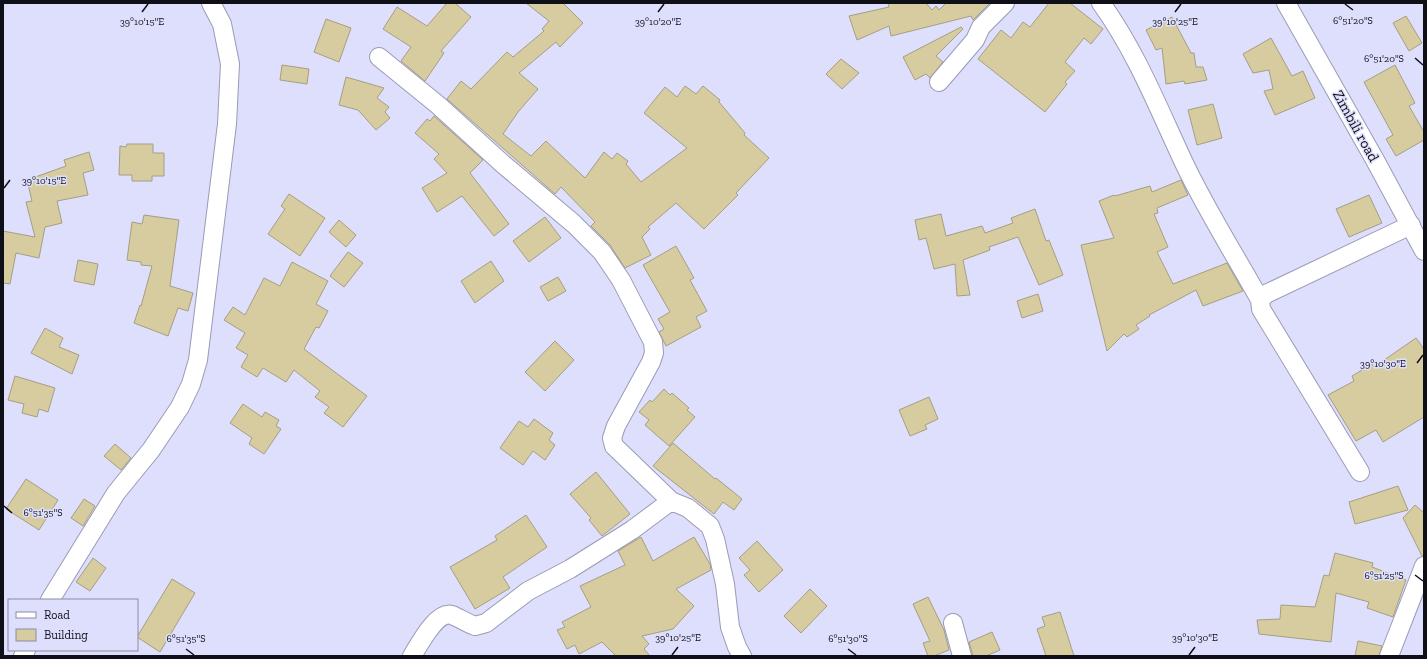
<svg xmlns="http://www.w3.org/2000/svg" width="1427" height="659" font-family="'Zilla Slab',serif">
<rect width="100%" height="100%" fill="#dedffc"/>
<!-- building -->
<path fill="#d7cca0" stroke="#a59e82" d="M 447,3 L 455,3 L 471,17 L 441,51 L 444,53 L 425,81 L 401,61 L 411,47 L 383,29 L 397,7 L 427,26 Z
M 526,3 L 563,3 L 583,23 L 560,47 L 556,42 L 519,73 L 538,89 L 518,112 L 503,134 L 531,156 L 546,141 L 585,178 L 604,152 L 612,159 L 617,153 L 628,161 L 626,164 L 641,182 L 687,148 L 644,113 L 665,87 L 677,97 L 685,86 L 696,94 L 703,86 L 720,100 L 719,102 L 745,133 L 744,135 L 769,158 L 736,193 L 738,195 L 704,229 L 676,203 L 648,227 L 650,229 L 642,237 L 651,255 L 625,268 L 610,245 L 591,226 L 595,222 L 561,187 L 555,194 L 447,99 L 461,81 L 471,89 L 507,52 L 513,57 L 544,31 L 542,29 L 549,21 Z
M 888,3 L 926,3 L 932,10 L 936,6 L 939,10 L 946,3 L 990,3 L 973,20 L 971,16 L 891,36 L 889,26 L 857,40 L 849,16 L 889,7 Z
M 1049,3 L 1070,3 L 1103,29 L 1091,44 L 1084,38 L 1065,62 L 1075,71 L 1065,82 L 1067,84 L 1045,112 L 978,59 L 1001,30 L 1011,38 L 1023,22 L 1030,27 Z
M 1406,16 L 1422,43 L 1409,51 L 1393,23 Z
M 1172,17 L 1191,53 L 1194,53 L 1196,67 L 1203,67 L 1207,80 L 1185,84 L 1184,81 L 1166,84 L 1162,48 L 1156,50 L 1146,30 Z
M 326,19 L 351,28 L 339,62 L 314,52 Z
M 961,27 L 963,29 L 936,56 L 943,62 L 930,78 L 926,74 L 915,80 L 903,57 Z
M 1271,38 L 1292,76 L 1303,71 L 1315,98 L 1275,115 L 1264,91 L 1273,89 L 1269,70 L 1253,73 L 1243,54 Z
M 841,59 L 859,73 L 842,89 L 826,74 Z
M 282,65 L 309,69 L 307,84 L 280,80 Z
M 1395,65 L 1415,103 L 1409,106 L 1424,132 L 1424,140 L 1396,156 L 1386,139 L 1393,135 L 1364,82 Z
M 346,77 L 384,88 L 377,98 L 389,107 L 385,112 L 390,118 L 376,130 L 358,110 L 339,105 Z
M 1213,104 L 1222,138 L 1197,145 L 1188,110 Z
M 434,116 L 483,160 L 470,173 L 509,224 L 494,236 L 462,196 L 437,212 L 422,188 L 447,173 L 434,159 L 439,154 L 415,133 L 427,119 L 430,121 Z
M 127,144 L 153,144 L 153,153 L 164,153 L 164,176 L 152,176 L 152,181 L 132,181 L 132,175 L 119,175 L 120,146 L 126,147 Z
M 89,152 L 94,170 L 83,173 L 88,195 L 57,201 L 62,223 L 45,227 L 39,258 L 16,253 L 10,284 L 3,283 L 3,231 L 35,237 L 26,202 L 32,201 L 27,180 L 66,166 L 64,160 Z
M 1181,180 L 1188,195 L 1157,208 L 1158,213 L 1154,214 L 1168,247 L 1157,252 L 1173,284 L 1227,263 L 1243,291 L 1203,306 L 1196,290 L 1149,315 L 1150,316 L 1136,325 L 1139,329 L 1127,337 L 1124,334 L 1107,351 L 1081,245 L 1114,238 L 1099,201 L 1114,195 L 1115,196 L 1150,186 L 1152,192 Z
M 289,194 L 325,218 L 300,256 L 268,234 L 285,209 L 281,206 Z
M 1369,195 L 1382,223 L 1349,237 L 1336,209 Z
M 1035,209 L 1046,241 L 1049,240 L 1063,275 L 1039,285 L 1018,237 L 989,247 L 990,250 L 963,260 L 970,295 L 957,296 L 955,264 L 934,269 L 926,238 L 919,240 L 915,220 L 941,214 L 946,236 L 982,226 L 985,233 L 1013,223 L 1011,218 Z
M 144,215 L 179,220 L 170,286 L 193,293 L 188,311 L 178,308 L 168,336 L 134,323 L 140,305 L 141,306 L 152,266 L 141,265 L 141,262 L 127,260 L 132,222 L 142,224 Z
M 545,217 L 561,238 L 529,262 L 513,241 Z
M 339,220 L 356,235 L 346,247 L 329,232 Z
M 676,246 L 694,278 L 690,280 L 707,311 L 696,317 L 701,327 L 666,346 L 659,332 L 664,329 L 658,319 L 670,312 L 643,265 Z
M 348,252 L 363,263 L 344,287 L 330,276 Z
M 78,260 L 98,264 L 94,285 L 74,281 Z
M 491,261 L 504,281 L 475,303 L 461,281 Z
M 292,262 L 328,281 L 316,304 L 328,311 L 319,328 L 316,327 L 304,349 L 367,396 L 343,427 L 324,413 L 329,407 L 315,397 L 320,391 L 294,370 L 286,382 L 263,368 L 257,377 L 241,367 L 248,355 L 236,348 L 245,333 L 224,320 L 233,307 L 245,315 L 264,278 L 280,286 Z
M 558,277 L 566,291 L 548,301 L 540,287 Z
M 1038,294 L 1043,311 L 1022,318 L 1017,301 Z
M 45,328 L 63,338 L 59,347 L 79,355 L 72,374 L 31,353 Z
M 1416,338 L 1424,349 L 1424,417 L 1383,442 L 1376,430 L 1356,441 L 1328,395 L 1354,381 L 1352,376 L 1372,364 L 1374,367 Z
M 555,341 L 574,360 L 545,391 L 525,372 Z
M 15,376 L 55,388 L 48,412 L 39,409 L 37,417 L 22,413 L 24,404 L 8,400 Z
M 664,389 L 670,395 L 672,393 L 689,408 L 687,410 L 695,417 L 669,446 L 645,425 L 649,420 L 639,412 L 650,400 L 652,402 Z
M 929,397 L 938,419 L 925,425 L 927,429 L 910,436 L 899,410 Z
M 243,404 L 262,417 L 265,412 L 279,420 L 276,426 L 281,429 L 264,454 L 249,444 L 252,438 L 230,423 Z
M 534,419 L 553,433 L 549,440 L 555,445 L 545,460 L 533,451 L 523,465 L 500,448 L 519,421 L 528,427 Z
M 673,443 L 715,479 L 716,478 L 742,499 L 734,510 L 723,502 L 714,514 L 653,466 Z
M 115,444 L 131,458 L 121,470 L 104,456 Z
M 596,472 L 630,514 L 602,536 L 589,520 L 591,518 L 570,494 Z
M 26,479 L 58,500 L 39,530 L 6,509 Z
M 1398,486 L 1408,510 L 1355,524 L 1349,502 Z
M 84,499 L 95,506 L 83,526 L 71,518 Z
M 1415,505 L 1424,513 L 1424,556 L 1422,556 L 1403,518 Z
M 526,515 L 547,547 L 503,577 L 510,588 L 475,609 L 450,567 L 497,540 L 495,536 Z
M 641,537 L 653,561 L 694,537 L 710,564 L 711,570 L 676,589 L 694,606 L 673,629 L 642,636 L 649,644 L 644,649 L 650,656 L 616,656 L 602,642 L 579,654 L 575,645 L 567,649 L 557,630 L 565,627 L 562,622 L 591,607 L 580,586 L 625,565 L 618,551 Z
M 757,541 L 783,570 L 759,592 L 744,575 L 750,570 L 739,558 Z
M 1335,553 L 1373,563 L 1372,567 L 1406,580 L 1393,617 L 1367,608 L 1369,602 L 1336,593 L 1331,642 L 1259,634 L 1257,620 L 1280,619 L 1281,605 L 1315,607 L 1323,578 L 1324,575 L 1329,576 Z
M 93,558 L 106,568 L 90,591 L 76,582 Z
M 172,579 L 195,593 L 160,652 L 137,637 Z
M 810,589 L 827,606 L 801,633 L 784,616 Z
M 928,597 L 944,630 L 949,650 L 934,656 L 928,656 L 923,643 L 930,641 L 913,604 Z
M 1060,612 L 1074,656 L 1046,656 L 1037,629 L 1045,626 L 1042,617 Z
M 992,632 L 1000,650 L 986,656 L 973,656 L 969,642 Z
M 1358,641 L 1382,646 L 1379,656 L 1355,656 Z"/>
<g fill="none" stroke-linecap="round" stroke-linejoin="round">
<!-- minor casing -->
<g stroke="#9a9bb6" stroke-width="20">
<path id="minor" d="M 1101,3 C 1137,53 1159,110 1185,165 C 1207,211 1235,255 1260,300
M 1286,3 L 1375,160 L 1424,251
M 379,57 L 438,105 L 504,165 L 574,224 L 602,252 L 621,280 L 653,342 L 654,353 L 651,362 L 616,426 L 612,438 L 614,446 L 671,501 L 688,508 L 710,526 L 715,539 L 725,584 L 730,627 L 737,647 L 742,656
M 939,82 L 975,40 L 981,27 L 1005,3
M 1360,472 L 1261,309 L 1260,300 L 1266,294 L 1411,225
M 50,600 L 116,493 L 151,450 L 180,407 L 191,384 L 198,360 L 227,124 L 230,64 L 222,24 L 211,3
M 953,623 L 962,656
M 23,656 L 26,650
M 412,656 C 419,645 437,610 452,615 C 459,618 467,623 475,626 L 486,623 L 528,591 L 570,569 L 632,530 L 671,501
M 1389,656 L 1424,566"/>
</g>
<!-- minor -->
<use href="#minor" stroke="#fff" stroke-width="18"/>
</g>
<!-- ticks -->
<path fill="none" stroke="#0f0f18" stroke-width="1.5" d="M 1345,4 L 1353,10M 142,12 L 148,4M 658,12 L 664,4M 1175,12 L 1181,4M 1415,58 L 1423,65M 4,188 L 10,180M 1417,363 L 1423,355M 4,506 L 12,513M 1415,575 L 1423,581M 186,649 L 194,655M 848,649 L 856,655M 672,655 L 678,647M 1189,655 L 1195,647"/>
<g text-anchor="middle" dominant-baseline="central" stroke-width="3" stroke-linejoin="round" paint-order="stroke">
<!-- street labels -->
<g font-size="15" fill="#0f0f18" stroke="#dedffc">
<text transform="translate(1356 126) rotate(61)">Zimbili road</text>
</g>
</g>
<g font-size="10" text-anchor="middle" fill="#0f0f18" stroke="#dedffc" stroke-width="3" stroke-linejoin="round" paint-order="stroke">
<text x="1353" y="24">6°51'20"S</text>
<text x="142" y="25">39°10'15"E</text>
<text x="658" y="25">39°10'20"E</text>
<text x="1175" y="25">39°10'25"E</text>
<text x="1384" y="62">6°51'20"S</text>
<text x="44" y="184">39°10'15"E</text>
<text x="1383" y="367">39°10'30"E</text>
<text x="43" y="516">6°51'35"S</text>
<text x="1384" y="579">6°51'25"S</text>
<text x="678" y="641">39°10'25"E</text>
<text x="1195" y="641">39°10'30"E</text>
<text x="186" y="642">6°51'35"S</text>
<text x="848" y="642">6°51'30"S</text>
</g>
<!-- border -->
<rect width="1427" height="659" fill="none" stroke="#0f0f18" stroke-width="8"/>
<!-- legend -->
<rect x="8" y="599" width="130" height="52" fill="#dedffc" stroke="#8b8ca1"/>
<rect x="16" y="612" width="20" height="6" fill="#ffffff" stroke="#8b8ca1"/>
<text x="44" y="619" font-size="12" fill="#0f0f18">Road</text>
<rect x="16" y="629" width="20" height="12" fill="#d7cca0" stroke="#8b8ca1"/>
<text x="44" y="639" font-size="12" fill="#0f0f18">Building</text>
</svg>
